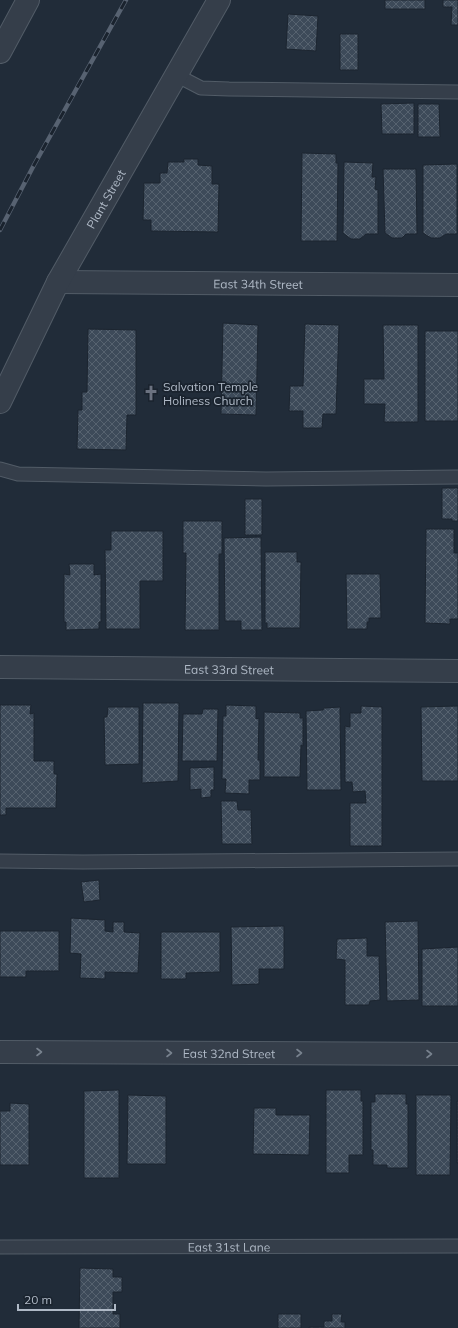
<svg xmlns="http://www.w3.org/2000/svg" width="458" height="1328" font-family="Mulish,sans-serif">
<defs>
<pattern id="building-cross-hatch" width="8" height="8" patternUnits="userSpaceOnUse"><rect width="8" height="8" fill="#3d4a59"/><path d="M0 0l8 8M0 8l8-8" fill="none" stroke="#56626f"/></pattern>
</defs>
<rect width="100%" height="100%" fill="#212c39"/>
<!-- building -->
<path fill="url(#building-cross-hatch)" stroke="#1c2530" d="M 385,0 L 425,0 L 425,9 L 385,9 Z
M 443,0 L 458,0 L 458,25 L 451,25 L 452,7 L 443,7 Z
M 288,14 L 318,16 L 316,51 L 286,49 Z
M 340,34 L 358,34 L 358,70 L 340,70 Z
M 414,103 L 414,134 L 382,134 L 381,104 Z
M 418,104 L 439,104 L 440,137 L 418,137 Z
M 302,153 L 336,154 L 336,163 L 338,163 L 337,241 L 301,241 Z
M 184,159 L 198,159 L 198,165 L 212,166 L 212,184 L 219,184 L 218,232 L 151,231 L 151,220 L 143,220 L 144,183 L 160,183 L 160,173 L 167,173 L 168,162 L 184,162 Z
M 344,162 L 373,163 L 372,177 L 376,177 L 375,189 L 378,190 L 378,234 L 366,234 L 360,239 L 351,239 L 343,233 Z
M 457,164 L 457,234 L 446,234 L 440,238 L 431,238 L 423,233 L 423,165 Z
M 383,169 L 416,169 L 417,234 L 406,234 L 402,238 L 392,238 L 385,233 Z
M 223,323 L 258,325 L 256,415 L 221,414 Z
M 305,324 L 339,325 L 336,414 L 323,414 L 322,428 L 303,428 L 303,411 L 289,411 L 290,386 L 303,386 Z
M 383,325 L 418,325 L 418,422 L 384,422 L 385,404 L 364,404 L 364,379 L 384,379 Z
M 88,329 L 136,330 L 136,415 L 127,415 L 126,450 L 77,449 L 78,410 L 82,410 L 82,392 L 87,392 Z
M 425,331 L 458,331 L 458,421 L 425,421 Z
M 442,488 L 458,488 L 458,521 L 452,521 L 452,519 L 442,519 Z
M 245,499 L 262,499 L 262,535 L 245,535 Z
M 183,521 L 222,521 L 222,554 L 219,554 L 219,630 L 185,630 L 186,553 L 183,553 Z
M 426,529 L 454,529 L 454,553 L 458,553 L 458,619 L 450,619 L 450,624 L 425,623 Z
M 111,531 L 163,531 L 163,581 L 140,581 L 140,629 L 106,629 L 105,550 L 111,550 Z
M 261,537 L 262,630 L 241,630 L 241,621 L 225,621 L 224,538 Z
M 265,552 L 297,552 L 297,562 L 301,562 L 300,628 L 267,628 L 267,623 L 265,623 Z
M 69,564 L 94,564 L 94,575 L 101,574 L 101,622 L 99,622 L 99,629 L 66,630 L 66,622 L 64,622 L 64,574 L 70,575 Z
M 346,574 L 380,574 L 381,618 L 369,618 L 369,622 L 367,622 L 367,629 L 347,629 Z
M 143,703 L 179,703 L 178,781 L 142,783 Z
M 0,705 L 31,705 L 30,714 L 34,713 L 34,761 L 54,761 L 54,774 L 57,774 L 56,808 L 6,808 L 6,815 L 0,815 Z
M 226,705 L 256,706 L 256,719 L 259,718 L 258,760 L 260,760 L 260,780 L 249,780 L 249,794 L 225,793 L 226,779 L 222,779 L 223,716 L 226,716 Z
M 361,706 L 382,707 L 382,846 L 350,846 L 350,803 L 366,803 L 365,791 L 353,792 L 352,782 L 345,782 L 345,726 L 350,727 L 350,713 L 361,713 Z
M 458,706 L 458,781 L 422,781 L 421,707 Z
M 108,707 L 139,707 L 139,764 L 105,765 L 104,717 L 107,717 Z
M 340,707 L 341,790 L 307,790 L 306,711 L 323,710 L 324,708 Z
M 203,709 L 218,709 L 217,761 L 182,761 L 183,714 L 202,714 Z
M 264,712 L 300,713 L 300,718 L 303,718 L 303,746 L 301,745 L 300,777 L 264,777 Z
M 214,767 L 214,790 L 211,790 L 211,797 L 201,798 L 201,789 L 190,790 L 190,768 Z
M 221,801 L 237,801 L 238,810 L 251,810 L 252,844 L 222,844 Z
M 99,880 L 100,900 L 84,902 L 81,882 Z
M 71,918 L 105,920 L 105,931 L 113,932 L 113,922 L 124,922 L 124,932 L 140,933 L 138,973 L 105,972 L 105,979 L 80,978 L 81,954 L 70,953 Z
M 418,921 L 419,1000 L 387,1001 L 385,922 Z
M 284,926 L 284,969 L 259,969 L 259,984 L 232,985 L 231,927 Z
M 0,931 L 59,931 L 59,971 L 26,971 L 26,977 L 0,977 Z
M 161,932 L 220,932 L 220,972 L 186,973 L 186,979 L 161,979 Z
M 367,938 L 367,956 L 379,956 L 380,1000 L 370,1001 L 369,1005 L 345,1005 L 345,960 L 336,959 L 337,939 Z
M 458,947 L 458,1006 L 422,1006 L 422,949 Z
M 119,1090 L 119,1178 L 84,1178 L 84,1091 Z
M 326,1090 L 361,1090 L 361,1101 L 363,1101 L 363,1155 L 349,1155 L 349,1173 L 326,1173 Z
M 375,1094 L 406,1094 L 406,1104 L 408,1104 L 408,1168 L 387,1168 L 387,1165 L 373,1165 L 373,1150 L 371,1150 L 371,1102 L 375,1102 Z
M 128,1095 L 166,1096 L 166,1164 L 127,1164 Z
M 416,1095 L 451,1095 L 450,1175 L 416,1175 Z
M 457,1101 L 458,1101 L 458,1163 L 457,1163 Z
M 10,1103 L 29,1104 L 29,1165 L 0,1165 L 0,1111 L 10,1111 Z
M 254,1108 L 276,1108 L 276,1115 L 310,1115 L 309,1155 L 253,1154 Z
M 80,1268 L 113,1269 L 113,1277 L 122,1277 L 122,1292 L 113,1292 L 113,1314 L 120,1314 L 120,1328 L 79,1328 Z
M 278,1314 L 301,1314 L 301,1328 L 278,1328 Z
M 332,1314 L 342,1314 L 341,1322 L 345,1322 L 345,1328 L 309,1328 L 309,1327 L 324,1327 L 324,1321 L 332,1321 Z"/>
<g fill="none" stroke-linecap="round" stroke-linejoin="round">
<!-- service casing -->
<g stroke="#525c67" stroke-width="15">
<g id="service">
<path d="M 176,75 L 201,88 L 229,89 L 458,92"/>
<path d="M 0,469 L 18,474 L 266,479 L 458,477"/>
<path d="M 0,861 L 83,862 L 458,859"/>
<path id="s1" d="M 0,1247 L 458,1246"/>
</g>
</g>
<!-- minor casing -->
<g stroke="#525c67" stroke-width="24">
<g id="minor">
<path d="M 0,52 L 28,0"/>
<path id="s2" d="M 58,282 L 458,285"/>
<path id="s3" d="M 0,402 L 58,282 L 219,0"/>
<path id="s4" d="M 0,667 L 458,671"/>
<path id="s5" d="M 0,1052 L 458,1054"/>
</g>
</g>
<!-- service -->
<use href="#service" stroke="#353e4a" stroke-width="13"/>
<!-- minor -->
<use href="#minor" stroke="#353e4a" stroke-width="22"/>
<!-- rail casing -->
<g stroke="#576271" stroke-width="4.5">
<path id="rail" d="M 0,230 L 34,165 L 126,0"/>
</g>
<!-- rail -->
<use href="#rail" stroke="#1a232e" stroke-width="3" stroke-dasharray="9" stroke-linecap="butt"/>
</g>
<!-- one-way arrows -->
<defs><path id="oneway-chevron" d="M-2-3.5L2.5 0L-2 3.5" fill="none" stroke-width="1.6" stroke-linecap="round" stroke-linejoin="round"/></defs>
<g stroke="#78828e">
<use href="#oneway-chevron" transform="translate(39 1052)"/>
<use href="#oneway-chevron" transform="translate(169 1053)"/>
<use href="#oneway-chevron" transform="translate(299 1053)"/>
<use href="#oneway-chevron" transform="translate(429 1054)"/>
</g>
<!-- icons -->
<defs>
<g id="church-bare" transform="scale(1.2)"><path d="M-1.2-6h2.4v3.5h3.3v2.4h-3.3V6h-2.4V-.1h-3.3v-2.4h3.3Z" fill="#6b7280" stroke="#1a232e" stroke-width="2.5" paint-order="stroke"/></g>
</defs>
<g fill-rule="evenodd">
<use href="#church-bare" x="151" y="393"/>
</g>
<g text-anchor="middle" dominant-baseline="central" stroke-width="3.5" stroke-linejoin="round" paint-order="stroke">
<!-- street labels -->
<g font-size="12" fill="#afb9c6" stroke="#1a232e">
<text stroke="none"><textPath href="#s3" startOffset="229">Plant Street</textPath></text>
<text stroke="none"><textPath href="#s2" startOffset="200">East 34th Street</textPath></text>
<text stroke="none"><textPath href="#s4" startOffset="229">East 33rd Street</textPath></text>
<text stroke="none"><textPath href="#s5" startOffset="229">East 32nd Street</textPath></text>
<text stroke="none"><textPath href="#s1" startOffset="229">East 31st Lane</textPath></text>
</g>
<!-- poi labels -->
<g font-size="12" fill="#afb9c6" stroke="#1a232e" text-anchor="start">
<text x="163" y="386">Salvation Temple<tspan x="163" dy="14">Holiness Church</tspan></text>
</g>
</g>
<!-- scale -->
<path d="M18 1304v6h97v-6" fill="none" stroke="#afb9c6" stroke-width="2"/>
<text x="24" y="1304" font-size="12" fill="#afb9c6" stroke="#1a232e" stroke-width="3" paint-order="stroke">20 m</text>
</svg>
